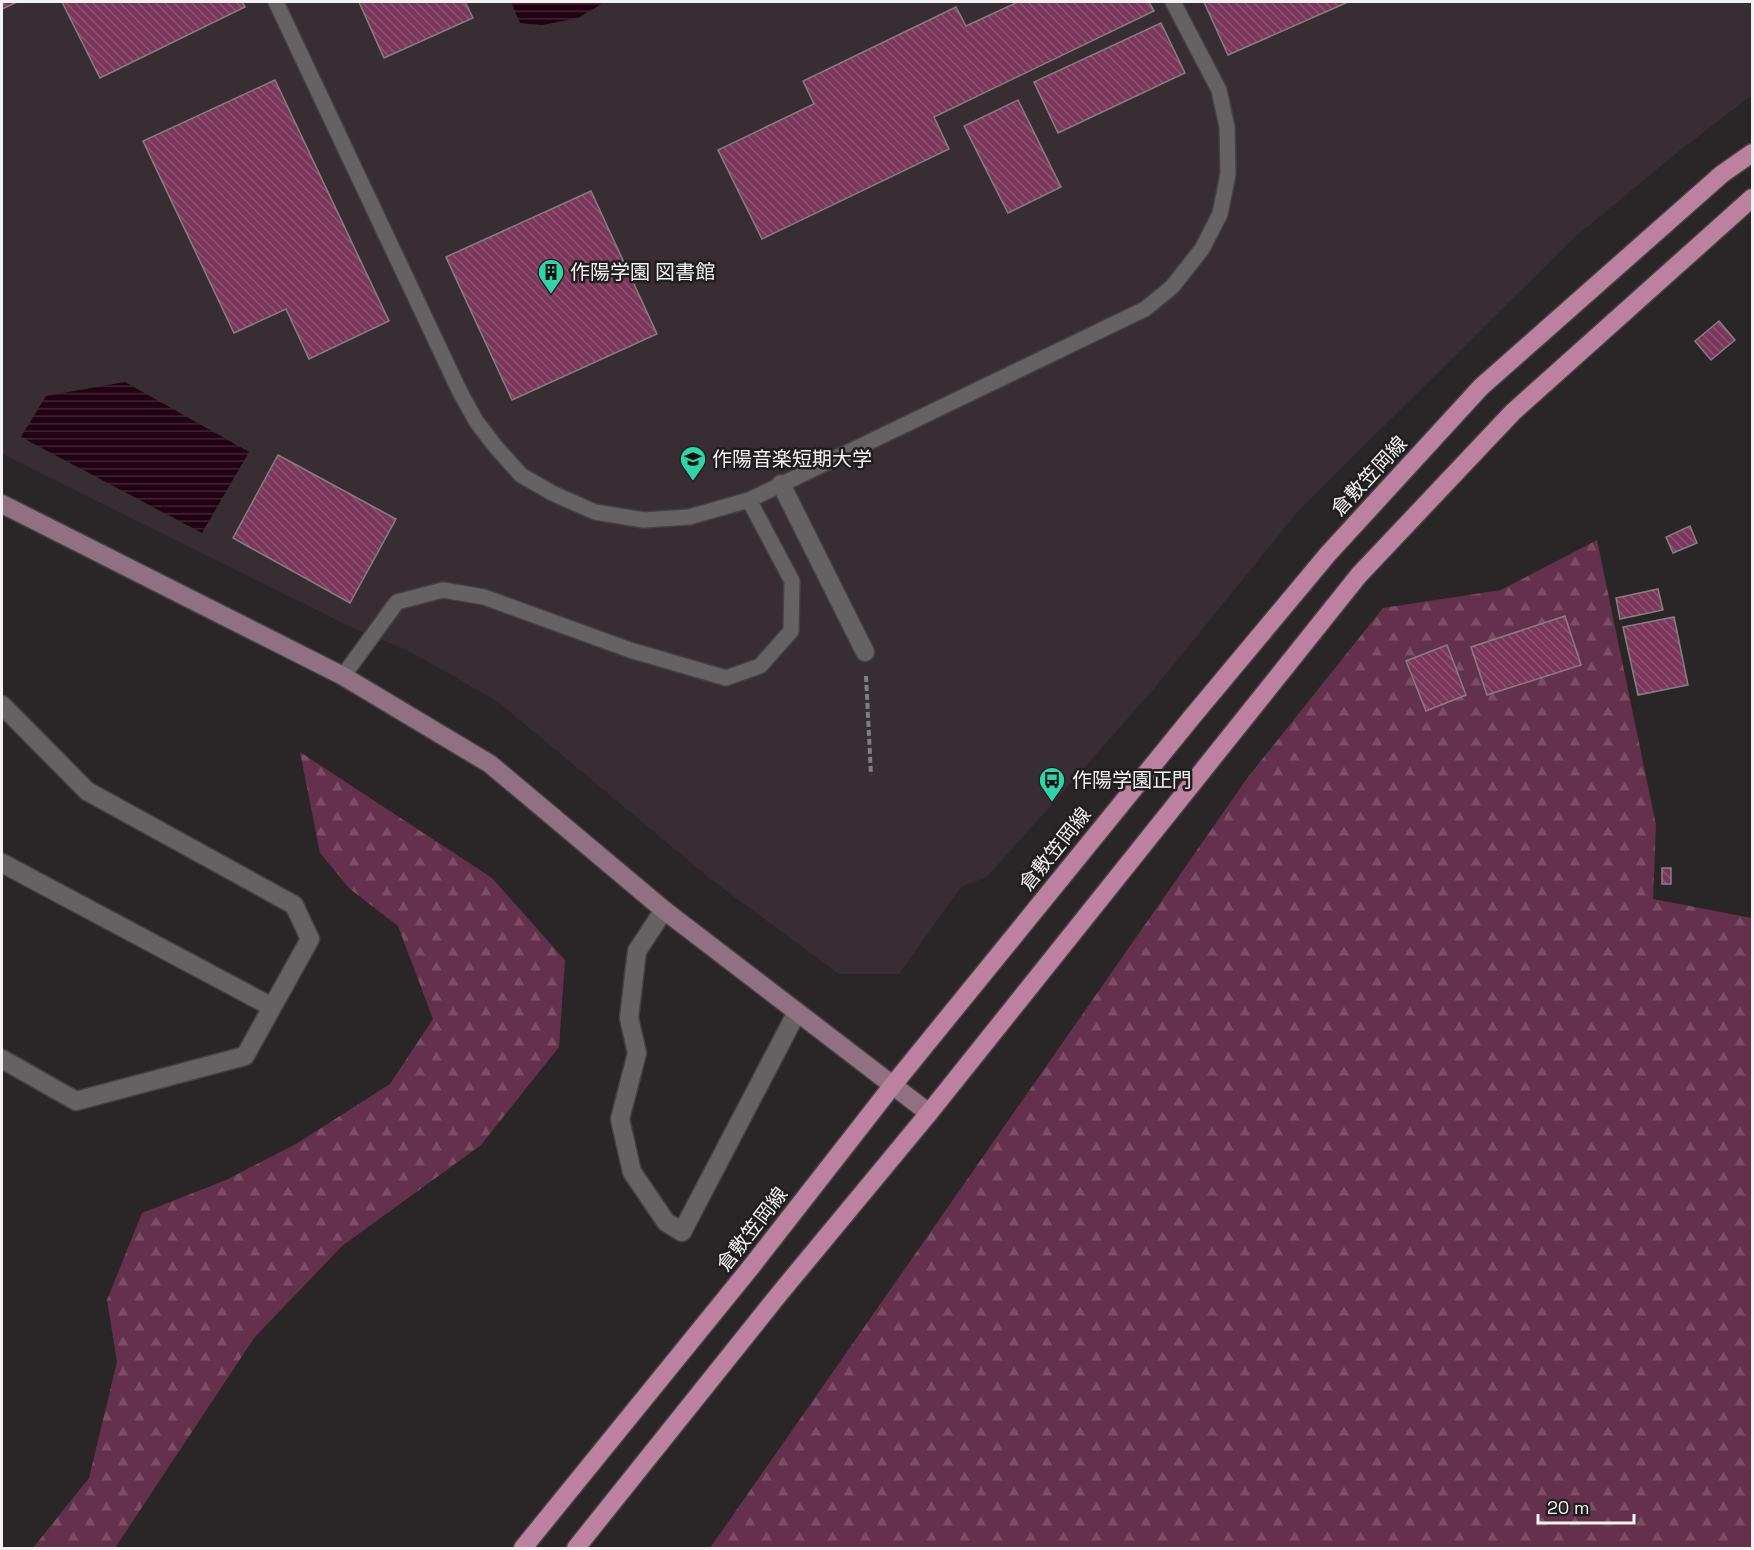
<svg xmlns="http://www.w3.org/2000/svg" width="1754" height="1550" font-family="'Space Grotesk','Noto Sans JP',sans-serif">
<defs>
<pattern id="forest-firs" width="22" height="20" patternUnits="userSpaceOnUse" patternTransform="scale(1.5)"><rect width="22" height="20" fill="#65304b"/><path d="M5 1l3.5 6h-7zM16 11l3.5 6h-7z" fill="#7c4e65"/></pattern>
<pattern id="water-rules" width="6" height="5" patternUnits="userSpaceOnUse" patternTransform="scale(1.5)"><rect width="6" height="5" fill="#210112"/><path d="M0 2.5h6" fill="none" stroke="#422635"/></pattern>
<pattern id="building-back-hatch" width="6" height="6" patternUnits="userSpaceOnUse" patternTransform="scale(1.5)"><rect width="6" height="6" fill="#7c365a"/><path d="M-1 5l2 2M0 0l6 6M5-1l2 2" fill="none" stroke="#8f5472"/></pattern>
</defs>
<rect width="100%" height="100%" fill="#2a2628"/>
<!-- built -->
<path fill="#372d32" d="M 2,2 L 1752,2 L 1752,95 L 1674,155 L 1575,237 L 1299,510 L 1153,690 L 987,877 L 961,887 L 899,974 L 839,974 L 713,881 L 497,701 L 407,650 L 351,627 L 2,454 Z"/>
<!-- forest -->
<path fill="url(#forest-firs)" d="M 1597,540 L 1656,825 L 1653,899 L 1752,918 L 1752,1548 L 710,1548 L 1248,777 L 1383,608 L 1501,590 Z
M 300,752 L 492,878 L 565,960 L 559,1047 L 481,1145 L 342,1246 L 254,1338 L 115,1548 L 33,1548 L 89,1478 L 117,1362 L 107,1300 L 142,1213 L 226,1180 L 296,1144 L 390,1084 L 433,1019 L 398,926 L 350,889 L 320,853 Z"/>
<!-- water -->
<path fill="url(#water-rules)" d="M 511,2 L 605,2 L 578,18 L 542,25 L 520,23 Z
M 125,382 L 249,452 L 202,533 L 21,437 L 46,396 Z"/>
<!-- building -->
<path fill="url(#building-back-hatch)" stroke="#848082" stroke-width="1.5" d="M 2,2 L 17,2 L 2,9 Z
M 62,2 L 242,2 L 245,7 L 100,78 Z
M 359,2 L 465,2 L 473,18 L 384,58 Z
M 1018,2 L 1149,2 L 1154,11 L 934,117 L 949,149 L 762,239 L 718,150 L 814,104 L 803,81 L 956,7 L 966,26 Z
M 1204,2 L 1348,2 L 1228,55 Z
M 1161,23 L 1185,73 L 1058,133 L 1034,82 Z
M 275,80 L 389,321 L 309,359 L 286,309 L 234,333 L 143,141 Z
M 1018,100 L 1061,187 L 1008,213 L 964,126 Z
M 591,191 L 657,334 L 512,400 L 446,257 Z
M 1719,321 L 1735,340 L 1711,360 L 1695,341 Z
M 278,455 L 396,519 L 350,603 L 233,538 Z
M 1690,526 L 1697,543 L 1673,553 L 1666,537 Z
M 1658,589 L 1663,610 L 1620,619 L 1616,598 Z
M 1565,616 L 1581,665 L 1487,695 L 1471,647 Z
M 1674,617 L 1688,685 L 1638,695 L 1623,627 Z
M 1447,645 L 1466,695 L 1426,711 L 1406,661 Z
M 1662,868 L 1671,868 L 1671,884 L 1662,884 Z"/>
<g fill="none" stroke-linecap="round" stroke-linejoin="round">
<!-- lane casing -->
<g stroke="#444142" stroke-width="18">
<path id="lane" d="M 276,2 L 460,392 L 476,421 L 495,446 L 521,475 L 552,493 L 595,512 L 644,520 L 689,517 L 749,500 L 1145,309 L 1172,287 L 1202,249 L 1220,214 L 1228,174 L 1227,127 L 1219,90 L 1173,2
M 343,676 L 397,602 L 443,590 L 484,597 L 630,650 L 726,678 L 760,666 L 791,631 L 792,581 L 749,500"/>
</g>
<!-- street casing -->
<g stroke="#444142" stroke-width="21">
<path id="street" d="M 781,484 L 865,652
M 2,705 L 87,791 L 294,905 L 310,939 L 245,1056 L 76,1101 L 2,1059
M 2,863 L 272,1007
M 664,910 L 637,951 L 629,1018 L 637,1053 L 620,1119 L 632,1172 L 666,1222 L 682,1232 L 797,1012"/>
</g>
<!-- secondary casing -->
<g stroke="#444142" stroke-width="21">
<path id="secondary" d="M 2,504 L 343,676 L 490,764 L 664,910 L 929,1113"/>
</g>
<!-- primary casing -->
<g stroke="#444142" stroke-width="21">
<path id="primary" d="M 523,1548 L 751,1267 L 893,1085 L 1192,717 L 1328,554 L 1481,387 L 1722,174 L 1752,153
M 576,1548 L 780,1293 L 929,1113 L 1359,575 L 1513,412 L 1752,198"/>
</g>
<!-- path -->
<path stroke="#817e7f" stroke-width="4" stroke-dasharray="6 3" stroke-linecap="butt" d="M 866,676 L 871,775"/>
<!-- lane -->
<use href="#lane" stroke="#666264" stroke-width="15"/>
<!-- street -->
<use href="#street" stroke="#666264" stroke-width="18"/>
<!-- secondary -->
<use href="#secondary" stroke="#917181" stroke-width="18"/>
<!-- primary -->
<use href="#primary" stroke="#bc819e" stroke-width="18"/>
</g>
<!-- icons -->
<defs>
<g id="building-pin" transform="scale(1.35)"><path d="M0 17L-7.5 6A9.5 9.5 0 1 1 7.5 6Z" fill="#31d4a9" stroke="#201d1e"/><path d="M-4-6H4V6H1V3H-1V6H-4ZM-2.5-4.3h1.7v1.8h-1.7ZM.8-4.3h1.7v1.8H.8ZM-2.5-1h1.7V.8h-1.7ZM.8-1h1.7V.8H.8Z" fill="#111"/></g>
<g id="university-pin" transform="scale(1.35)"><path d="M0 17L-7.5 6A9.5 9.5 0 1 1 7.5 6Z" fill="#31d4a9" stroke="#201d1e"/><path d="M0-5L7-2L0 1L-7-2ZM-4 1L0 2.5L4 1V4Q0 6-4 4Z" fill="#111"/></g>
<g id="bus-pin" transform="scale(1.35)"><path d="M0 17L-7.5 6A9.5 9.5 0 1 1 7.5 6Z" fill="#31d4a9" stroke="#201d1e"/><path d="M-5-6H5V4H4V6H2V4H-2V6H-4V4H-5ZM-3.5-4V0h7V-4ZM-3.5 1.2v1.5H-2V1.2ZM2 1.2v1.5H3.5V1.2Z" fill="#111"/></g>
</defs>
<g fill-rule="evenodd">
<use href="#building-pin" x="551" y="272"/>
<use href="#university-pin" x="693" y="459"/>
<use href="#bus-pin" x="1052" y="780"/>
</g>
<g text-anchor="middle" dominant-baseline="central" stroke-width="5" stroke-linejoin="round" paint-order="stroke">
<!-- poi labels -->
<g font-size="20" fill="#f3f1f2" stroke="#201d1e" text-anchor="start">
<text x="570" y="272">作陽学園 図書館</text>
<text x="712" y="459">作陽音楽短期大学</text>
<text x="1072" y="780">作陽学園正門</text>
</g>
<!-- street labels -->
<g font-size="20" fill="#f3f1f2" stroke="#201d1e">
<text transform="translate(1369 476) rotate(-47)">倉敷笠岡線</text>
<text transform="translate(1055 849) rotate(-51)">倉敷笠岡線</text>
<text transform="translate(752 1229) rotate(-52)">倉敷笠岡線</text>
</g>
</g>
<!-- border -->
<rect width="1754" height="1550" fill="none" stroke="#f3f1f2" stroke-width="6"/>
<!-- scale -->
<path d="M1538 1514v9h96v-9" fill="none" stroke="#f3f1f2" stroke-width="3"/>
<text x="1547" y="1514" font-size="18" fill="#f3f1f2" stroke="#201d1e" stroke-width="4.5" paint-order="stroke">20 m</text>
</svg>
